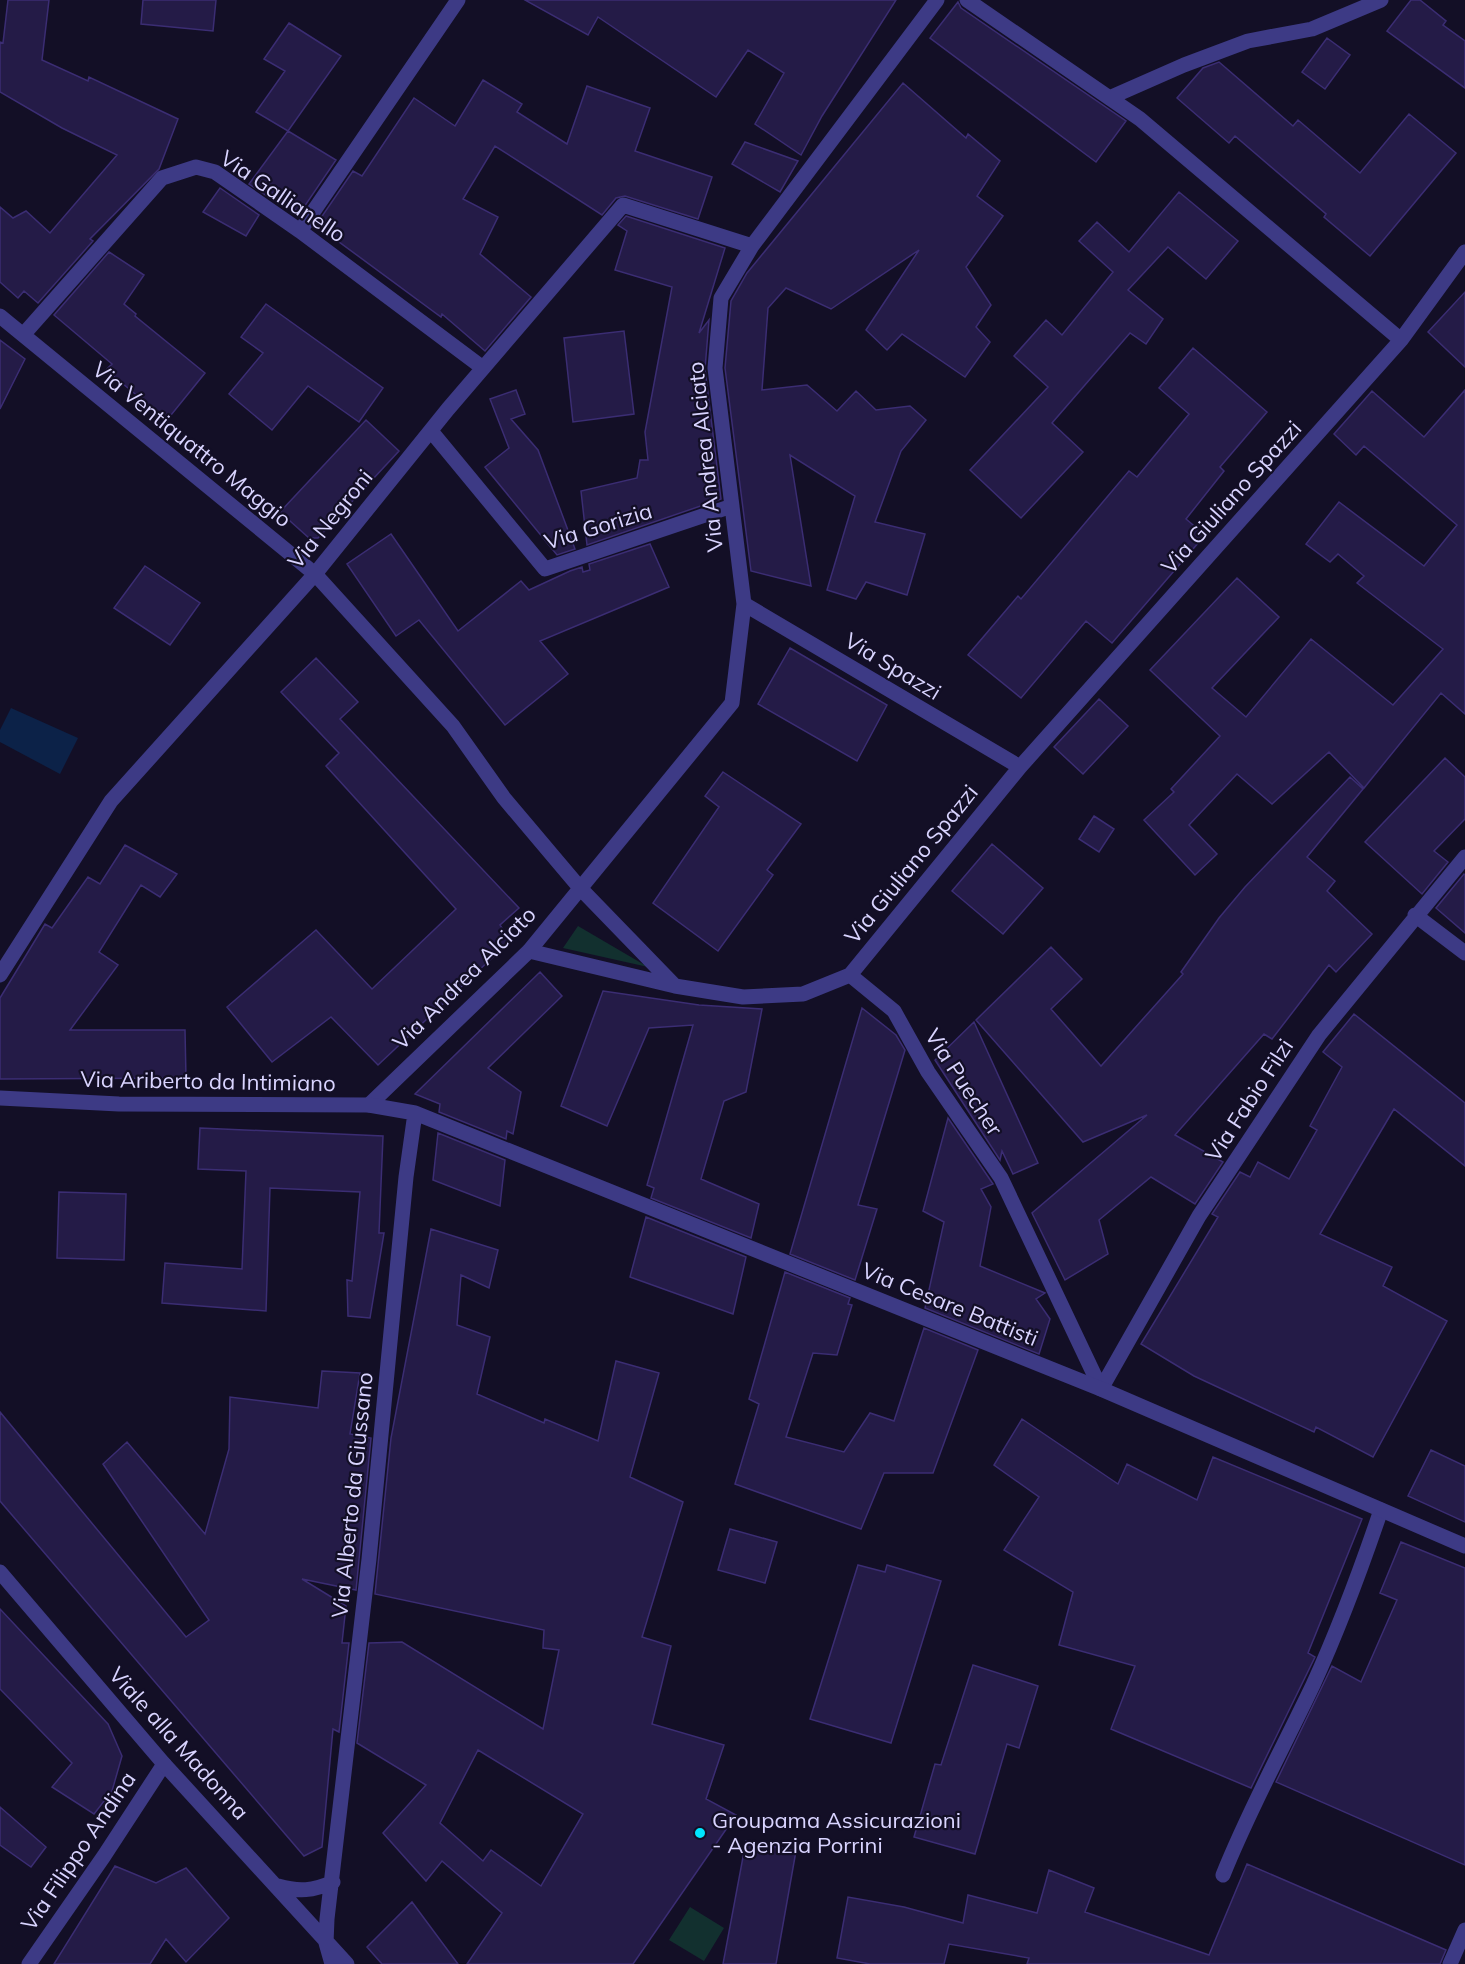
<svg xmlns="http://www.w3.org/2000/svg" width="1465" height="1964" font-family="Mulish,sans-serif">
<rect width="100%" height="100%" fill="#130f26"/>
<!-- green -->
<path fill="#12302f" d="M 578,926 L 648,967 L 563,948 Z
M 690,1907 L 724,1928 L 704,1961 L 669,1940 Z"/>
<!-- water -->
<path fill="#0c2248" d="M 11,708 L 78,738 L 60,774 L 0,742 L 0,730 Z"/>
<!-- building -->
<path fill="#241b47" stroke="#3b2d73" stroke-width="1.5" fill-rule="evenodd" d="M 8,0 L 49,0 L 42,60 L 88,81 L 89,77 L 178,119 L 159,169 L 90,239 L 93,241 L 38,303 L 24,291 L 18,298 L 0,282 L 0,207 L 13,218 L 26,211 L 50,233 L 117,155 L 62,128 L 0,92 L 0,42 L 3,43 Z
M 143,0 L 216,0 L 213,31 L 141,24 Z
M 525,0 L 896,0 L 822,116 L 801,155 L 755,124 L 784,73 L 748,50 L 716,97 L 598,17 L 588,35 Z
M 1411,0 L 1420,0 L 1446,21 L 1443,25 L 1465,41 L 1465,88 L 1387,31 Z
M 958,2 L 961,8 L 1126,121 L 1096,162 L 930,38 Z
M 289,23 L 341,56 L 288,131 L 256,112 L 285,71 L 264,59 Z
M 1327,38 L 1350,55 L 1325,89 L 1302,72 Z
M 1219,62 L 1293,126 L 1298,120 L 1360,173 L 1409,114 L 1456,153 L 1370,256 L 1324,217 L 1326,214 L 1235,136 L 1229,143 L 1177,98 L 1203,68 Z
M 483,80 L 522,104 L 517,112 L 567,144 L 587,86 L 650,108 L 635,151 L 712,177 L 698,219 L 625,196 L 616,198 L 602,215 L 495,146 L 463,199 L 498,217 L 480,254 L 531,297 L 485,351 L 442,314 L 441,317 L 316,225 L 353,171 L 362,176 L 414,98 L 455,126 Z
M 903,83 L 966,138 L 968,134 L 1000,161 L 977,196 L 1003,216 L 966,267 L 991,305 L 976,327 L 990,342 L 965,377 L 902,334 L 887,350 L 866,330 L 919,250 L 831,309 L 786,288 L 768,308 L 762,390 L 807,385 L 837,411 L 856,391 L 876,410 L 910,406 L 926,420 L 901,451 L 875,522 L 925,534 L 907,595 L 866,582 L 856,599 L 827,590 L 855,496 L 790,455 L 811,586 L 751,571 L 725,368 L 731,301 L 747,273 Z
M 288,131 L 336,160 L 300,213 L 273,193 L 270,198 L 249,184 Z
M 745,142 L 798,161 L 780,192 L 732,164 Z
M 220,188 L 259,215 L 246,236 L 203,212 Z
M 1179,192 L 1238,241 L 1206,279 L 1168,247 L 1128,290 L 1163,319 L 1146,344 L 1130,333 L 1052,423 L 1083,452 L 1021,518 L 970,470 L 1048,387 L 1014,356 L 1046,320 L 1062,335 L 1113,272 L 1079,241 L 1097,222 L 1129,252 Z
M 626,216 L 725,248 L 699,333 L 709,320 L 705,369 L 721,499 L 587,545 L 581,491 L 637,478 L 640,460 L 648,460 L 645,432 L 672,287 L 615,270 L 627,231 L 618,225 Z
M 109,252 L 144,275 L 124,304 L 136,314 L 135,316 L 205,373 L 167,420 L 106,370 L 112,364 L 54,315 Z
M 1465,292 L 1465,367 L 1428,332 Z
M 266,304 L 383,388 L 359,422 L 308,386 L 272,430 L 229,394 L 263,353 L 241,337 Z
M 624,331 L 634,414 L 573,422 L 564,338 Z
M 0,340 L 25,359 L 0,409 Z
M 1193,348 L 1267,412 L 1220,467 L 1224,471 L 1186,519 L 1205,535 L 1112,643 L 1086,621 L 1021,698 L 968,655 L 1018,596 L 1021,599 L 1129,471 L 1137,477 L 1189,414 L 1159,388 Z
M 516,390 L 525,414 L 511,419 L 538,450 L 575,549 L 557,555 L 485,467 L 509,448 L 490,399 Z
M 1465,390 L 1465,714 L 1441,693 L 1364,788 L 1329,752 L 1272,804 L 1237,774 L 1189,825 L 1217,854 L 1195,875 L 1144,820 L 1174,792 L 1171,789 L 1220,736 L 1150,670 L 1237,578 L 1279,617 L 1212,688 L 1246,717 L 1311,639 L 1393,705 L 1443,649 L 1357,583 L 1364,576 L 1338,554 L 1330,562 L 1306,544 L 1339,502 L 1424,566 L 1457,525 L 1364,446 L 1356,455 L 1334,434 L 1372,391 L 1424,437 Z
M 366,420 L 399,451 L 318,538 L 309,538 L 280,512 Z
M 391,534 L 458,631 L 521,581 L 529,590 L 570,571 L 582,567 L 583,572 L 590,570 L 589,564 L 650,544 L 669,587 L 540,641 L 568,674 L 505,725 L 419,620 L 396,636 L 347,564 Z
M 145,566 L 200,603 L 170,645 L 114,608 Z
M 790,648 L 887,705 L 857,761 L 758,704 Z
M 316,658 L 358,702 L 340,719 L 519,908 L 500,925 L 510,941 L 378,1065 L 331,1017 L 272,1062 L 227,1007 L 316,930 L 372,989 L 456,909 L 326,766 L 339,753 L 281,692 Z
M 1099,699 L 1128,726 L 1083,774 L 1054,747 Z
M 1445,758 L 1465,777 L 1465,819 L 1434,851 L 1448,862 L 1422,894 L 1365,842 Z
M 723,772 L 801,824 L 767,870 L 773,875 L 718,951 L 653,903 L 719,807 L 705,796 Z
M 1350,777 L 1363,789 L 1307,857 L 1335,881 L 1327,891 L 1372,934 L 1336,972 L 1329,965 L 1272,1039 L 1264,1034 L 1175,1135 L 1223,1162 L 1195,1204 L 1151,1177 L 1099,1220 L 1108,1254 L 1065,1280 L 1032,1213 L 1147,1115 L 1083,1142 L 976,1020 L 1051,947 L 1082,979 L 1051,1009 L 1101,1066 L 1183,974 L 1181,972 L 1219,918 L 1245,887 Z
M 1094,816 L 1114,829 L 1099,852 L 1079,839 Z
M 992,844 L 1043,888 L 1003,934 L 952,891 Z
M 125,845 L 177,874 L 160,897 L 141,885 L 99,952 L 118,965 L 70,1030 L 185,1030 L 186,1078 L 0,1079 L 0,998 L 45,924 L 52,928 L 88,877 L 100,884 Z
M 1464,874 L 1465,875 L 1465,933 L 1436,908 Z
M 540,972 L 562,996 L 488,1068 L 521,1092 L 513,1134 L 507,1131 L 506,1139 L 439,1112 L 440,1104 L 415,1094 Z
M 603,991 L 699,1005 L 762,1009 L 746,1092 L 724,1101 L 701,1179 L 759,1204 L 751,1238 L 651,1198 L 654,1188 L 647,1185 L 693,1025 L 649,1028 L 607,1126 L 561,1106 Z
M 862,1008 L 896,1035 L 905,1050 L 858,1205 L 877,1209 L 855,1280 L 790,1254 Z
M 1354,1014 L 1465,1103 L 1465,1166 L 1394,1109 L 1320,1234 L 1392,1267 L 1383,1286 L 1447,1321 L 1373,1457 L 1316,1427 L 1314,1432 L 1194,1376 L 1141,1344 L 1218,1217 L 1212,1214 L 1240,1172 L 1250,1177 L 1258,1162 L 1289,1179 L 1317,1130 L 1310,1126 L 1342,1067 L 1323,1052 Z
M 974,1022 L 1038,1163 L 1013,1174 L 1002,1151 L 1000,1160 L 935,1060 Z
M 948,1118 L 993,1184 L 981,1189 L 991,1207 L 980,1266 L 1045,1293 L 1036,1299 L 1050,1319 L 1039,1354 L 925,1308 L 944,1222 L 923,1211 Z
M 200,1128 L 383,1136 L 379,1233 L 384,1233 L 370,1318 L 348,1316 L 347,1280 L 352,1281 L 360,1192 L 270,1188 L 266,1311 L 162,1303 L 165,1263 L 242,1269 L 246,1171 L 198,1169 Z
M 438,1133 L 505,1160 L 500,1206 L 433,1180 Z
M 59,1192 L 126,1194 L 124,1260 L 57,1258 Z
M 646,1217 L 746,1257 L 733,1314 L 630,1277 Z
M 431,1229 L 498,1250 L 489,1288 L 461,1275 L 457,1325 L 490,1337 L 477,1394 L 544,1423 L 545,1419 L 598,1441 L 616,1361 L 659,1373 L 630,1477 L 683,1502 L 642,1637 L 671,1646 L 652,1724 L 724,1745 L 706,1799 L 736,1815 L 633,1964 L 467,1964 L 502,1913 L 442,1861 L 426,1881 L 383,1833 L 426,1785 L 357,1743 L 369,1643 L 402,1642 L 543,1729 L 559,1650 L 543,1648 L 544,1630 L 375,1594 L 391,1438 ZM 478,1750 L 583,1814 L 541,1886 L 491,1850 L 483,1861 L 440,1823 Z
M 785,1272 L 850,1298 L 848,1304 L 852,1305 L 837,1355 L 813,1353 L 786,1437 L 844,1452 L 870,1413 L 894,1421 L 924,1328 L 978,1350 L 933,1473 L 884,1473 L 861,1529 L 735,1484 L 759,1404 L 749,1399 Z
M 322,1371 L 360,1373 L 350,1434 L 371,1438 L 356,1590 L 302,1579 L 346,1606 L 342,1643 L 349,1643 L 339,1732 L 333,1729 L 322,1847 L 304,1856 L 0,1501 L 0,1412 L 186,1637 L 209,1620 L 103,1464 L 127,1442 L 205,1534 L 229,1449 L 230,1397 L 318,1408 Z
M 1022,1419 L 1118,1484 L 1127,1464 L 1197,1500 L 1213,1457 L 1362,1519 L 1308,1653 L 1315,1657 L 1251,1788 L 1111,1729 L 1135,1666 L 1059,1645 L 1073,1592 L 1004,1550 L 1039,1497 L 994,1465 Z
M 1431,1450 L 1465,1466 L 1465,1522 L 1408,1496 Z
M 730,1529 L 777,1542 L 765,1583 L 718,1570 Z
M 1401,1542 L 1465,1568 L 1465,1865 L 1276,1782 L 1332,1666 L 1361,1682 L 1397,1600 L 1380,1593 Z
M 858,1565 L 885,1572 L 887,1565 L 941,1581 L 891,1743 L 810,1719 Z
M 0,1609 L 108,1724 L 122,1756 L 112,1791 L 94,1814 L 52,1787 L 72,1763 L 0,1689 Z
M 973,1665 L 1038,1686 L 1019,1748 L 1007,1744 L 975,1854 L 914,1837 L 935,1764 L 941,1765 Z
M 0,1807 L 46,1847 L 31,1867 L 0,1845 Z
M 746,1841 L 796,1851 L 776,1964 L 723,1964 Z
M 1247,1864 L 1446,1950 L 1440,1964 L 1027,1964 L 1029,1958 L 949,1944 L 944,1964 L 870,1964 L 837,1958 L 848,1897 L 904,1907 L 963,1923 L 968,1895 L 1037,1913 L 1049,1870 L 1094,1888 L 1085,1912 L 1209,1955 Z
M 115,1866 L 156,1883 L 186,1868 L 229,1918 L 186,1962 L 166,1939 L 150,1964 L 54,1964 Z
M 412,1902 L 458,1964 L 382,1964 L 367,1947 Z"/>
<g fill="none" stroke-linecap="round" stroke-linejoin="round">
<!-- service -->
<path stroke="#3d3a85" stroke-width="15" d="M 1223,1875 C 1249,1810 1283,1748 1313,1685 C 1339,1628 1361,1569 1381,1510"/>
<!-- minor -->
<path stroke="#3d3a85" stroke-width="15" d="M 967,0 L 1140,119 L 1401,340
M 1109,98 L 1184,65 L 1248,41 L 1312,29 L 1381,0
M 300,231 L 458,0
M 0,316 L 315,574 L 453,726 L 504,798 L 580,888 L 675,986 L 743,997 L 803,994 L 850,975 L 894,1011 L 928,1072 L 1001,1178 L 1101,1389
M 23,335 L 162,178 L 196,167 L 215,172 L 300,231 L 483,368
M 431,431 L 545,569 L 732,506
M 744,604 L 1020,767
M 1415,915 L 1465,953
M 529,951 L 675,986
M 0,975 L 111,801 L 315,574 L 448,409 L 623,205 L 752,246
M 850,975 L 1020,767 L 1401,340 L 1465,252
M 369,1105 L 529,951 L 732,703 L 744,604 L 715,368 L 721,298 L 752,246 L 937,0
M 1101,1389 L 1199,1216 L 1319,1035 L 1465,857
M 29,1964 L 104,1856 L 164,1764"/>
<!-- tertiary -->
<path stroke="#3d3a85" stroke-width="15" d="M 0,1098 L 119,1104 L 369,1105 L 415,1113 L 1101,1389 L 1465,1546
M 0,1572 L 164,1764 L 347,1964
M 278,1886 C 299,1892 313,1891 333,1882
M 332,1964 L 326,1943 L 327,1919 L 369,1559 L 406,1177 L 415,1113
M 1450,1964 L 1465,1930"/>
</g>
<!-- markers -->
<circle fill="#00e5ff" stroke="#130f26" stroke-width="2" cx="700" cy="1833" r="6"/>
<g text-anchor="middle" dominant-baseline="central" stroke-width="4.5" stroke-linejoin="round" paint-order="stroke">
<!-- street labels -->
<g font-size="22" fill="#d9d4ff" stroke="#130f26">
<text transform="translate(283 196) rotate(34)">Via Gallianello</text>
<text transform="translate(192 444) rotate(39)">Via Ventiquattro Maggio</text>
<text transform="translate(705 457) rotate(-96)">Via Andrea Alciato</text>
<text transform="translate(1231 497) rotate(-48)">Via Giuliano Spazzi</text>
<text transform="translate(330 519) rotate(-51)">Via Negroni</text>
<text transform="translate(598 526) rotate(-17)">Via Gorizia</text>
<text transform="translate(893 666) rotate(31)">Via Spazzi</text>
<text transform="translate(911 864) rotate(-51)">Via Giuliano Spazzi</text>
<text transform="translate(464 978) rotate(-45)">Via Andrea Alciato</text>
<text transform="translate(208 1081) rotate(1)">Via Ariberto da Intimiano</text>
<text transform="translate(964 1082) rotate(57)">Via Puecher</text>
<text transform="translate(1249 1100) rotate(-57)">Via Fabio Filzi</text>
<text transform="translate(950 1304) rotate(22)">Via Cesare Battisti</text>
<text transform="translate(352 1495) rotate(-84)">Via Alberto da Giussano</text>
<text transform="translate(179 1743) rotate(48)">Viale alla Madonna</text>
<text transform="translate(78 1851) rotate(-56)">Via Filippo Andina</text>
</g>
<!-- poi labels -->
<g font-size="22" fill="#d9d4ff" stroke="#130f26" text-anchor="start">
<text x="712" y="1820">Groupama Assicurazioni<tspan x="712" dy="25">- Agenzia Porrini</tspan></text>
</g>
</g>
</svg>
